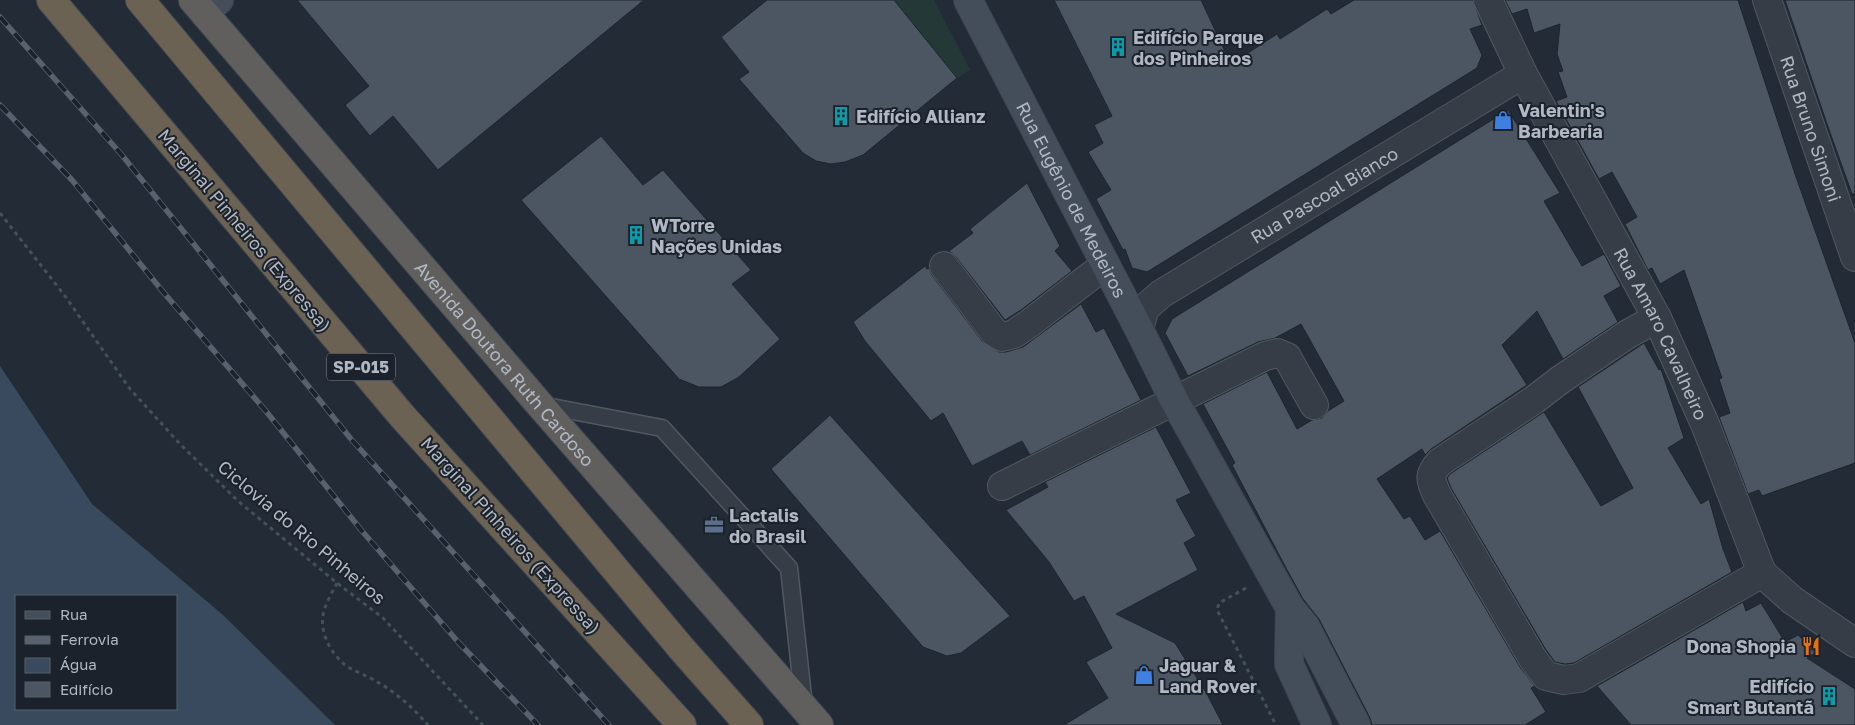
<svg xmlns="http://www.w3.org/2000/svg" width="1855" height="725" font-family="'Golos Text',sans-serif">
<rect width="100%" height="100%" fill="#232b36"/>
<!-- green -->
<path fill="#253838" d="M 894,0 L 934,0 L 970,70 L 957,78 Z"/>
<!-- water -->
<path fill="#394a5e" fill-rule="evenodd" d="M 0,366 L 92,504 L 223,615 L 335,725 L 0,725 ZM 16,596 L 176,596 L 176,709 L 16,709 Z"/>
<!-- building -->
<path fill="#4b5662" stroke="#1d242e" d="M 297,0 L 644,0 L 438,170 L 393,116 L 370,136 L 345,105 L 369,86 Z
M 767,0 L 894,0 L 957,78 L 863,155 L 845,162 L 831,164 L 816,161 L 803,153 L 739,79 L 749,72 L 721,37 Z
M 1054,0 L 1201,0 L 1231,64 L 1277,34 L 1280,39 L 1327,9 L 1331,14 L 1354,0 L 1473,0 L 1482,25 L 1470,29 L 1482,55 L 1477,68 L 1147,272 L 1132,268 L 1125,249 L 1123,250 L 1096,199 L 1111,190 L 1088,152 L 1103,143 L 1094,125 L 1112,116 Z
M 1505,0 L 1738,0 L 1795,174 L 1855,343 L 1855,463 L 1762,496 L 1759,490 L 1748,494 L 1719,417 L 1730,413 L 1719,379 L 1722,378 L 1684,270 L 1660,284 L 1652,268 L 1648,270 L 1625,224 L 1637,217 L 1612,172 L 1599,179 L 1556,101 L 1567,97 L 1558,72 L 1563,71 L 1557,54 L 1560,24 L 1534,33 L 1527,9 L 1512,14 Z
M 1785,0 L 1855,0 L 1855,194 L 1852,194 L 1827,124 Z
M 1508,110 L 1560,193 L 1544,201 L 1582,266 L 1604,254 L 1621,286 L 1604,296 L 1618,322 L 1563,359 L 1537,311 L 1502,345 L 1527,385 L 1431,449 L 1425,455 L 1422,449 L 1377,479 L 1404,519 L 1410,516 L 1425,540 L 1440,531 L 1520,667 L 1535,686 L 1531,688 L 1546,712 L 1525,725 L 1372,725 L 1370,718 L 1319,619 L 1303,599 L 1286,568 L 1232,465 L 1235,463 L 1203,404 L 1267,372 L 1297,429 L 1312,420 L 1322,418 L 1328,411 L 1344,401 L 1301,324 L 1275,338 L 1258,342 L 1188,376 L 1165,333 L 1172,319 Z
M 601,136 L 643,185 L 663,170 L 751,270 L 732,284 L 780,339 L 739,377 L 721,387 L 699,387 L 679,379 L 521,200 Z
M 1027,183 L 1060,246 L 1055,251 L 1072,271 L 1021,310 L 1005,320 L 956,257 L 949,251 L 973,233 L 970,229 Z
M 925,266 L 927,269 L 929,268 L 932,275 L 982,341 L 999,352 L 1006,352 L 1023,347 L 1081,304 L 1096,332 L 1104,328 L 1141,400 L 1030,455 L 1022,441 L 972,466 L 943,413 L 931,421 L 865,341 L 853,322 Z
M 1644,343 L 1659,370 L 1661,369 L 1684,438 L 1668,448 L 1701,504 L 1709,499 L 1723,549 L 1732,572 L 1574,663 L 1565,664 L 1555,662 L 1546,650 L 1451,488 L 1447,478 L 1450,474 L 1544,412 L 1601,506 L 1633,488 L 1578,387 Z
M 830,415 L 1010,616 L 961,653 L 947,656 L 923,647 L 771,469 Z
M 1156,427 L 1191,493 L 1176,500 L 1196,536 L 1184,543 L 1198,570 L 1116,614 L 1175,643 L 1207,694 L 1223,725 L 1064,725 L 1108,698 L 1086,662 L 1112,648 L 1084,596 L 1074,601 L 1049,562 L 1006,510 L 1048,487 L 1045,482 Z
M 1743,602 L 1746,611 L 1761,603 L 1785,642 L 1798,635 L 1817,652 L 1807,658 L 1855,689 L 1855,725 L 1631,725 L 1597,686 Z"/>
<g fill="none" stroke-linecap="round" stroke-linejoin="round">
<!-- service casing -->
<g stroke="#515862" stroke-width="19">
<path id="service" d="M 541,405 L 662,428 L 789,568 L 804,706"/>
</g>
<!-- minor casing -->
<g stroke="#515862" stroke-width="30">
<g id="minor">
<path id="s1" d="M 1488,0 L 1523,74 L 1657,318 L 1705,424 L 1762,573 L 1792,600 L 1855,643"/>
<path id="s2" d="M 1767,0 L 1855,257"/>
<path d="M 944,266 L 994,332 L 1002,337 L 1014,334 L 1030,323 L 1105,265"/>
<path d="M 1657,318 L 1628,334 L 1560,380 L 1534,400 L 1440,462 C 1428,475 1430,479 1437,495 L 1533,659 L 1546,676 L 1564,680 L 1579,678 L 1762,573"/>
<path id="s3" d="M 1139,329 L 1145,308 L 1161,294 L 1523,74"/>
<path d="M 1002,486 L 1265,356 L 1277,353 L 1287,357 L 1314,405"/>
</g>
</g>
<!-- secondary casing -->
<g stroke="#3f4650" stroke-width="30">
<g id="secondary">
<path id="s4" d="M 968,0 L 1139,329 L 1174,400 L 1290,608 L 1289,664 L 1317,725"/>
<path d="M 204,13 L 219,0"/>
<path d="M 1290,608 L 1305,626 L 1356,725"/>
</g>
</g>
<!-- trunk casing -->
<g stroke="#414852" stroke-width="30">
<g id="trunk">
<path id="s5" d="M 193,0 L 540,405 L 819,725"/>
</g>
</g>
<!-- motorway casing -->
<g stroke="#414852" stroke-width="30">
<path id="motorway" d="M 51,0 L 403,417 L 682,725
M 140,0 L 681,648 L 749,725"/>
</g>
<!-- path -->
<path stroke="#425355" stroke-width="3" stroke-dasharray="4 4" stroke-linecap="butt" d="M 0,213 L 65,296 L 130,389 L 180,444 L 238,501 L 337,583 L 383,618 L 483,725
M 337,583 C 332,593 325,604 323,615 C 320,634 331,653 345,665 C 355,672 369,676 379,683 C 398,694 414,709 428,725
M 1246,588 L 1219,603 L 1217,610 L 1276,725"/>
<!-- service -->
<use href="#service" stroke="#363d47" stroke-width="16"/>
<!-- minor -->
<use href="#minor" stroke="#363d47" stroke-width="28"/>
<!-- secondary -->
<use href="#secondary" stroke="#444d5a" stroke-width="28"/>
<!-- trunk -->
<use href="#trunk" stroke="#605f5e" stroke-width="28"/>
<!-- motorway -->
<use href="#motorway" stroke="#6c6254" stroke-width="28"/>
<!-- rail casing -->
<g stroke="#58626e" stroke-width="5.5">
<path id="rail" d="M 0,17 L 121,154 L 351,439 L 609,725
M 0,105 L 72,180 L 164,293 L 265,410 L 362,531 L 459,643 L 538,725"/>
</g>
<!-- rail -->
<use href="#rail" stroke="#1b222b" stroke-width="4" stroke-dasharray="11" stroke-linecap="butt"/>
</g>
<!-- icons -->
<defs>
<g id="building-bare" transform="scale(1.5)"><path d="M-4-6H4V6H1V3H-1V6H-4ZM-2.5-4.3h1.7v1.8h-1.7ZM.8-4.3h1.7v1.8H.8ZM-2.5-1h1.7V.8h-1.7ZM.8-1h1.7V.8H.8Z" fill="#0f9aa8" stroke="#1b222b" stroke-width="2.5" paint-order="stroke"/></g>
<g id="shop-bare" transform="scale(1.5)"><path d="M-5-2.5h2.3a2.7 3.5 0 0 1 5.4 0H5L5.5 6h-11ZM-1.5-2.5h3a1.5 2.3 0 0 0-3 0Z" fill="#3f7fe0" stroke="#1b222b" stroke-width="2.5" paint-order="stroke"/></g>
<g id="office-bare" transform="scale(1.5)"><path d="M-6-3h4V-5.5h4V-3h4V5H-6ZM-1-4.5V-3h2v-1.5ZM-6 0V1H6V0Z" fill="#5c6f8a" stroke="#1b222b" stroke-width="2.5" paint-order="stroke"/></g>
<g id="restaurant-bare" transform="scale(1.5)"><path d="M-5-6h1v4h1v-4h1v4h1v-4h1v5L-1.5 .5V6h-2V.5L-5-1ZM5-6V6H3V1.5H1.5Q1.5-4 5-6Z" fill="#e8710a" stroke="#1b222b" stroke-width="2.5" paint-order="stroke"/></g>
</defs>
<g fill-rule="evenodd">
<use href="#building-bare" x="1118" y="47"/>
<use href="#building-bare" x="841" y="116"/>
<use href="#shop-bare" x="1503" y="120"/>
<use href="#building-bare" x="636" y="235"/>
<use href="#office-bare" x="714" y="525"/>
<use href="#restaurant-bare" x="1811" y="646"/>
<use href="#shop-bare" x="1144" y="675"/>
<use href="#building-bare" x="1829" y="696"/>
</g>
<g text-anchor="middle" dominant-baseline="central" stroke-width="4" stroke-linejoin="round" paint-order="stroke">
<!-- shield labels -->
<rect fill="#1b222b" stroke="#848b95" stroke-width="1" x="327" y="353.5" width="68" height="27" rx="4"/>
<g font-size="16" font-weight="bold" fill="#b1b8c3">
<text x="361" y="367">SP-015</text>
</g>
<!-- poi labels -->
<g font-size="18" font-weight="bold" fill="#b1b8c3" stroke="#1b222b" text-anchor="start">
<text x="1133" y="37">Edifício Parque<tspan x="1133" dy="21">dos Pinheiros</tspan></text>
<text x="1518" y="110">Valentin's<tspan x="1518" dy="21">Barbearia</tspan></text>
<text x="856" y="116">Edifício Allianz</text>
<text x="651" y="225">WTorre<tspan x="651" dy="21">Nações Unidas</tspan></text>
<text x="729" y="515">Lactalis<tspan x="729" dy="21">do Brasil</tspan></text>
<text x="1796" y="646" text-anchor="end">Dona Shopia</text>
<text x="1159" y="665">Jaguar &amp;<tspan x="1159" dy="21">Land Rover</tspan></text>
<text x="1814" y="686" text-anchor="end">Edifício<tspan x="1814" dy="21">Smart Butantã</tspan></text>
</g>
<!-- street labels -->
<g font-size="18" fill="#b1b8c3" stroke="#1b222b">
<text stroke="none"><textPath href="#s2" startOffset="136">Rua Bruno Simoni</textPath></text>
<text stroke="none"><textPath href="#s3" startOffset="234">Rua Pascoal Bianco</textPath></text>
<text stroke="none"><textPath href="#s4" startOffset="225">Rua Eugênio de Medeiros</textPath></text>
<text transform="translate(245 230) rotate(50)">Marginal Pinheiros (Expressa)</text>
<text stroke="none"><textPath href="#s1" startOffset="376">Rua Amaro Cavalheiro</textPath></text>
<text stroke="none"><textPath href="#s5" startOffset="479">Avenida Doutora Ruth Cardoso</textPath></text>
<text transform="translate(302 532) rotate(40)">Ciclovia do Rio Pinheiros</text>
<text transform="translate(511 535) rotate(48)">Marginal Pinheiros (Expressa)</text>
</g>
</g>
<!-- legend -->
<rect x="15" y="595" width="162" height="115" fill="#1b222b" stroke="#575e68"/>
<rect x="25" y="611" width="25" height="8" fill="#444d5a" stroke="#575e68"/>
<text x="60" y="620" font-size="15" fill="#b1b8c3">Rua</text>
<rect x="25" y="636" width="25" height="8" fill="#58626e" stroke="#575e68"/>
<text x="60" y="645" font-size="15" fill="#b1b8c3">Ferrovia</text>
<rect x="25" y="658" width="25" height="15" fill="#394a5e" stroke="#575e68"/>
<text x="60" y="670" font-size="15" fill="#b1b8c3">Água</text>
<rect x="25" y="682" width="25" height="15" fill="#4b5662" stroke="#575e68"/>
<text x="60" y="695" font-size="15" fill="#b1b8c3">Edifício</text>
</svg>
